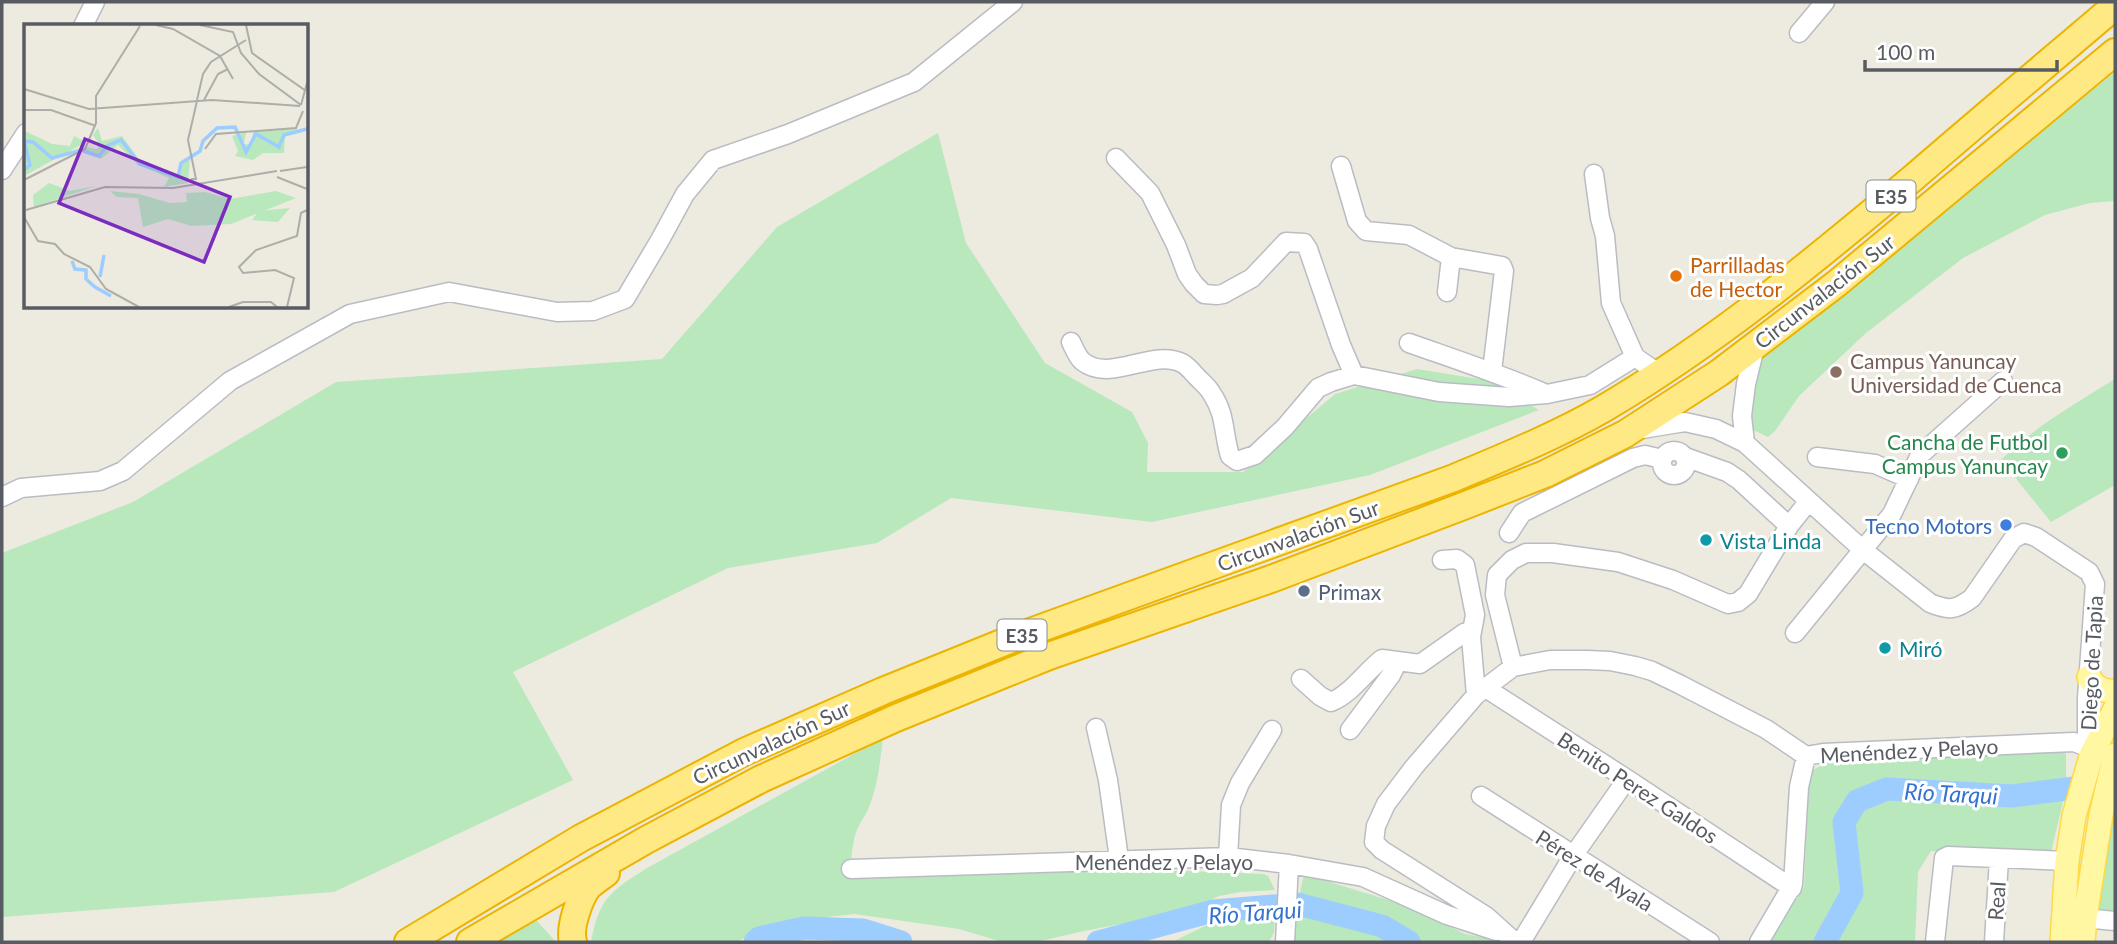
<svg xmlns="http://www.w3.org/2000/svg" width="2117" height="944" font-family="Lato,sans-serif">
<rect width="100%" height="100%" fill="#edebdf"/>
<!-- green -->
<path fill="#b8e8bc" d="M 2115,72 L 2115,201 L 2090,203 L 2045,215 L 1963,258 L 1866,333 L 1799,396 L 1775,431 L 1768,437 L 1749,428 L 1750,368 Z
M 938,133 L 966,243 L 1045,363 L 1132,412 L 1148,443 L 1147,472 L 1243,472 L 1335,394 L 1417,369 L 1491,381 L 1539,410 L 1370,475 L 1152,522 L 951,498 L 877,543 L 728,568 L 513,672 L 573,780 L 334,892 L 2,917 L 2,553 L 133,502 L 336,382 L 662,359 L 777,227 Z
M 2115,379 L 2115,485 L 2051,522 L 2001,460 C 2034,427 2075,404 2115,379 Z
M 883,738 C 880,761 878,785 869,807 C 865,817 857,826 855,836 C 851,851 851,865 849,879 L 1037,873 L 1078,870 L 1189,871 L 1263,874 L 1268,876 L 1275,890 L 1240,892 L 1219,896 L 1184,912 L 1084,931 L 1036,942 L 999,941 L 959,929 L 855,914 L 809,919 L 756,930 L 738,942 L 591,942 C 599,898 611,891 647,868 Z
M 2066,751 L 2066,789 L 2050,857 L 1931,851 L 1918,872 L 1915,942 L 1768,942 L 1804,887 L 1809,783 L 1813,770 L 1826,763 L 1933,755 Z
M 2115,804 L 2115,911 L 2092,908 L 2110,814 Z
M 1304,874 L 1401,904 L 1465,934 L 1487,938 L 1496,942 L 1296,942 L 1293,940 L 1292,930 Z
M 1254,915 L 1275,918 L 1274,932 L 1269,942 L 1172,942 L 1205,926 Z
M 537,921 L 556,942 L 490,942 Z"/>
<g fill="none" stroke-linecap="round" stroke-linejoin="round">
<!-- river -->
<path stroke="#9dcdff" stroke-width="23" d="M 755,942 L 759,938 L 804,928 L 863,930 L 901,942
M 1098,942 L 1213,911 L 1298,904 L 1382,926 L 1409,942
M 1825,942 L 1852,893 L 1844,822 L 1857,801 L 1887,789 L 2012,796 L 2098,785"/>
<!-- minor casing -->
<g stroke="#babcc3" stroke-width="21">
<path id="minor" d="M 83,26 L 95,2
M 1799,33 L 1825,2
M 1116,158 L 1150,193 L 1176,245 L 1187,274 L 1194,284 L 1204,294 L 1217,295 L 1223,294 L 1252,278 L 1286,242 L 1304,243 L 1308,249 L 1341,345 L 1354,375
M 1341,166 L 1357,221 L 1366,231 L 1409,235 L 1451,257 L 1502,266 L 1504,271 L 1492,371
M 2,170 L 26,133
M 1594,174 L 1600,218 L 1605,236 L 1611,303 L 1635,357
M 1447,292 L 1451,257
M 1071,342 C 1074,348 1077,356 1082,361 C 1110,384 1152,348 1182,363 C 1188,366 1193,373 1198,378 C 1203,383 1209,388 1212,394 C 1226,415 1223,433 1230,456 L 1237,461 L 1255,455 L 1285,427 L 1318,388 L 1331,382 L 1354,375 L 1439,392 L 1509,397 L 1547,394 L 1590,385 L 1635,357 L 1658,373
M 1409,343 C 1454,359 1500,374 1544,393
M 1642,429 L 1685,422 L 1716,429 L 1745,443 L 1863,550 L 1930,603 C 1949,611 1956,610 1972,598 L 2013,539 L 2024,533 L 2036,537 L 2089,572 L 2095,584 L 2087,698 L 2087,746
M 1745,443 L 1742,416 L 1746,384 L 1755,347
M1662 463a12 12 0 1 1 24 0a12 12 0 1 1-24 0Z
M 1685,457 L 1727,472 L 1739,480 L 1789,526
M 1817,457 L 1875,464 L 1909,479
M 2,497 L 21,488 L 100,481 L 123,471 L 230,381 L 350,314 L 449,292 L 557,312 L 593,311 L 625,299 L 660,240 L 685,194 L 713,160 L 788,134 L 914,82 L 1013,2
M 1509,533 L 1522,513 L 1633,458 L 1645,455 L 1662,459
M 1442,560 L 1457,559 L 1465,565 L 1475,615 L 1471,637
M 1795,633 L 1892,514 L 1920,455 L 2003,381
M 1513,667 L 1495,595 L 1497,575 L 1512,560 L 1526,553 L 1553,553 L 1618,562 L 1673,580 L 1728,604 L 1738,602 L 1748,594 L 1789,526 L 1808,502
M 1301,679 L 1320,696 L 1331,702 C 1351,694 1365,672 1382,659 L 1420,664 L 1464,633 L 1471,637 L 1476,695
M 1484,687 L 1627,779 L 1792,888
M 1096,728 L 1108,780 L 1119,859
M 1350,730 L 1391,675 L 1398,661
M 1481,796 L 1710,942
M 1228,857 L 1231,805 L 1240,783 L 1272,730
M 851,869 L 1228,857 L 1289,864 L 1363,877 L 1447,915 L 1496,931
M 2073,917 L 2115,921
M 1285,942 L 1289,864
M 1515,942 L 1486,916 L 1382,850 L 1374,842 L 1376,826 L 1386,804 L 1414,767 L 1476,695 L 1513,667 L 1550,660 L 1587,660 L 1610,661 L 1635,666 L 1652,671 L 1679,684 L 1766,729 L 1806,756 L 1823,753 L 2074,742 L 2106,754
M 1521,942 L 1573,856 L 1627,779
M 1759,942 L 1793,884 L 1799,787 L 1806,756
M 1935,942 L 1944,858 L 1948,856 L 2067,861
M 1994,942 L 1999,859"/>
</g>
<!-- major casing -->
<g stroke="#ffd946" stroke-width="26">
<path id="major" d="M 2089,677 C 2095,688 2103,692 2115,691
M 2062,942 L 2067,861 L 2074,816 L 2092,753 L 2115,709
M 2083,942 L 2085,918 L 2101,815 L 2115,755"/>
</g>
<!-- highway casing -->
<g stroke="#ecb400" stroke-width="30">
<path id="highway" d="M 408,942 L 581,838 L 744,752 L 883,691 L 1019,636 L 1454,478 C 1504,457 1556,436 1603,409 C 1715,343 1814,261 1913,178 C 1980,120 2048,63 2115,6
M 470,942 L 646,840 L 761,779 L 896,718 L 1049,656 L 1271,579 L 1466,505 L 1545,474 L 1625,434 L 1719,373 L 1836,284 L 2115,52
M 573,942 C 569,928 579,899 588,887 C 593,882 601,877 606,873"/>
</g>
<!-- minor -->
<use href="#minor" stroke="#fff" stroke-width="18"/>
<!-- major -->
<use href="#major" stroke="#fff7a2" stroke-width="23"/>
<!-- highway -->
<use href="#highway" stroke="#ffe984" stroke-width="26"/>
</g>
<!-- markers -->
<circle fill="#e8710a" stroke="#fff" stroke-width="2.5" cx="1676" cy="276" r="7"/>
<circle fill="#8d6e63" stroke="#fff" stroke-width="2.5" cx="1836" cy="372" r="7"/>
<circle fill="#2e9e5b" stroke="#fff" stroke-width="2.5" cx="2062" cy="453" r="7"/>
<circle fill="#3f7fe0" stroke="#fff" stroke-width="2.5" cx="2006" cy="525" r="7"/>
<g fill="#0f9aa8" stroke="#fff" stroke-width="2.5">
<circle cx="1706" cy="540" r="7"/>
<circle cx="1885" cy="648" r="7"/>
</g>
<circle fill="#5c6f8a" stroke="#fff" stroke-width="2.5" cx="1304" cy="591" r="7"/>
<g text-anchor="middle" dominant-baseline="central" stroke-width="6" stroke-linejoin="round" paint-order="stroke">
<!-- shield labels -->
<g fill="#fff" stroke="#8a8d91" stroke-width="2">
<rect x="1866.5" y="180.5" width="49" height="31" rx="5"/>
<rect x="997.5" y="619.5" width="49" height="31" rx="5"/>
</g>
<g font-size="19" font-weight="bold" fill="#585c62">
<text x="1891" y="196">E35</text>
<text x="1022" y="635">E35</text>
</g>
<!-- food labels -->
<g font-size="21" fill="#c56008" stroke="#fff" text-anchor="start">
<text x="1690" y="264">Parrilladas<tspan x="1690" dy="24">de Hector</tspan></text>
</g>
<!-- street labels -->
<g font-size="21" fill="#585c62" stroke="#fff">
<text transform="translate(1824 291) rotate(-38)">Circunvalación Sur</text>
<text transform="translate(1298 535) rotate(-20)">Circunvalación Sur</text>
<text transform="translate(2091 663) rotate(-87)">Diego de Tapia</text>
<text transform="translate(771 742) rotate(-25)">Circunvalación Sur</text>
<text transform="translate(1909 750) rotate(-3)">Menéndez y Pelayo</text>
<text transform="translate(1638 787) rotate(33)">Benito Perez Galdos</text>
<text x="1164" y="861">Menéndez y Pelayo</text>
<text transform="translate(1595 870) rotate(32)">Pérez de Ayala</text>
<text transform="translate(1996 901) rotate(-86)">Real</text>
</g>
<!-- education labels -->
<g font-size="21" fill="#785e54" stroke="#fff" text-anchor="start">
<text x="1850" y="360">Campus Yanuncay<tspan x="1850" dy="24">Universidad de Cuenca</tspan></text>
</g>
<!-- leisure labels -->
<g font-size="21" fill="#27864d" stroke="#fff" text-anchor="end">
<text x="2048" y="441">Cancha de Futbol<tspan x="2048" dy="24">Campus Yanuncay</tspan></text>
</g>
<!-- shop labels -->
<g font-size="21" fill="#366cbe" stroke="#fff" text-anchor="end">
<text x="1992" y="525">Tecno Motors</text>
</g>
<!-- culture labels -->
<g font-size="21" fill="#0d838f" stroke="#fff" text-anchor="start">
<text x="1720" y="540">Vista Linda</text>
<text x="1899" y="648">Miró</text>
</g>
<!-- service labels -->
<g font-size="21" fill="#4e5e75" stroke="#fff" text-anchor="start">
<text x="1318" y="591">Primax</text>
</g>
<!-- water labels -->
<g font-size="23" font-style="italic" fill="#3573cd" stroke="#fff">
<text transform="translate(1951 793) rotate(3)">Río Tarqui</text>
<text transform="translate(1255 912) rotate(-4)">Río Tarqui</text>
</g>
</g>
<!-- overview -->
<g transform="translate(24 24)">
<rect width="284" height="284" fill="#edebdf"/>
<path d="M 74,104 L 78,117 L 98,112 L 117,138 L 115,142 L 94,121 L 77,135 L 59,129 L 63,123 L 73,125 L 75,120 L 69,111 ZM 273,105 L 272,110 L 261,112 L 260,129 L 239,129 L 229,136 L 211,132 L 214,127 L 208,112 L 222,108 L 220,120 L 227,121 L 229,108 ZM 1,107 L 28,120 L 46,122 L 50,112 L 62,118 L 0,152 ZM 166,134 L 164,159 L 140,163 L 145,154 L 117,142 L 154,153 L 158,140 ZM 25,159 L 46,167 L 72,162 L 10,183 L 9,171 ZM 86,167 L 115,170 L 146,179 L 163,178 L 162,169 L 181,168 L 206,175 L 252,167 L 272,174 L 207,200 L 167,202 L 144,195 L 119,203 L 114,174 L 93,173 ZM 266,184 L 254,198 L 228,196 L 235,187 Z" fill="#b8e8bc"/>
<path fill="none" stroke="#9dcdff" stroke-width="3.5" d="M 0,117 L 9,118 L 28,134 L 57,126 L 75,132 L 83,122 L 97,116 L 116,140 L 154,153 L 157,139 L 176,127 L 179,117 L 193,104 L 211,103 L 222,128 L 232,110 L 255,123 L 260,111 L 283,105M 0,117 L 6,141 L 0,146M 48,237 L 51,245 L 62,246 L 62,255 L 71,263 L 87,272M 76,253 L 80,231"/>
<path fill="none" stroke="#adaea9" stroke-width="2" d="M 132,1 L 149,5 L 196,32 L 209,55M 176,1 L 209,8 L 217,29 L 235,50 L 277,81M 222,1 L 228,29 L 282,67M 0,65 L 65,85 L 188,76 L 276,82M 173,76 L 179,50 L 187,38 L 222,16M 180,76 L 194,50 L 204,45M 277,81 L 283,59M 0,86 L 27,86 L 72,102M 181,125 L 192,110 L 272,104 L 279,87M 256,147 L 283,143M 253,153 L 283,165M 167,155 L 172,155 L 164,116 L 173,77M 0,156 L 61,125 L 72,99 L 72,72 L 116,2M 2,186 L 81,163 L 149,164 L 253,147M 0,193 L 14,217 L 31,220 L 40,230 L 66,243 L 82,265 L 115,283M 205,283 L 219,278 L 247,278 L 253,283M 263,283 L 270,254 L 251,246 L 219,249 L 215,243 L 232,226 L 273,212 L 277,189 L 283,186"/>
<path fill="#7b2cbf" fill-opacity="0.15" stroke="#7b2cbf" stroke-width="3.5" d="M 61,115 L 206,173 L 180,238 L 35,179 Z"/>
<rect width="284" height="284" fill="none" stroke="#585c62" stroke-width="3.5"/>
</g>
<!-- border -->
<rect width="2117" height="944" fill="none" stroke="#585c62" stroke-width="7"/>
<!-- scale -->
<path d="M1865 60v10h192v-10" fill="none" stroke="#585c62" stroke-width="3.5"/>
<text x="1876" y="60" font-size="21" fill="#585c62" stroke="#ffffff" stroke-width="5" paint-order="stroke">100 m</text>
</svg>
